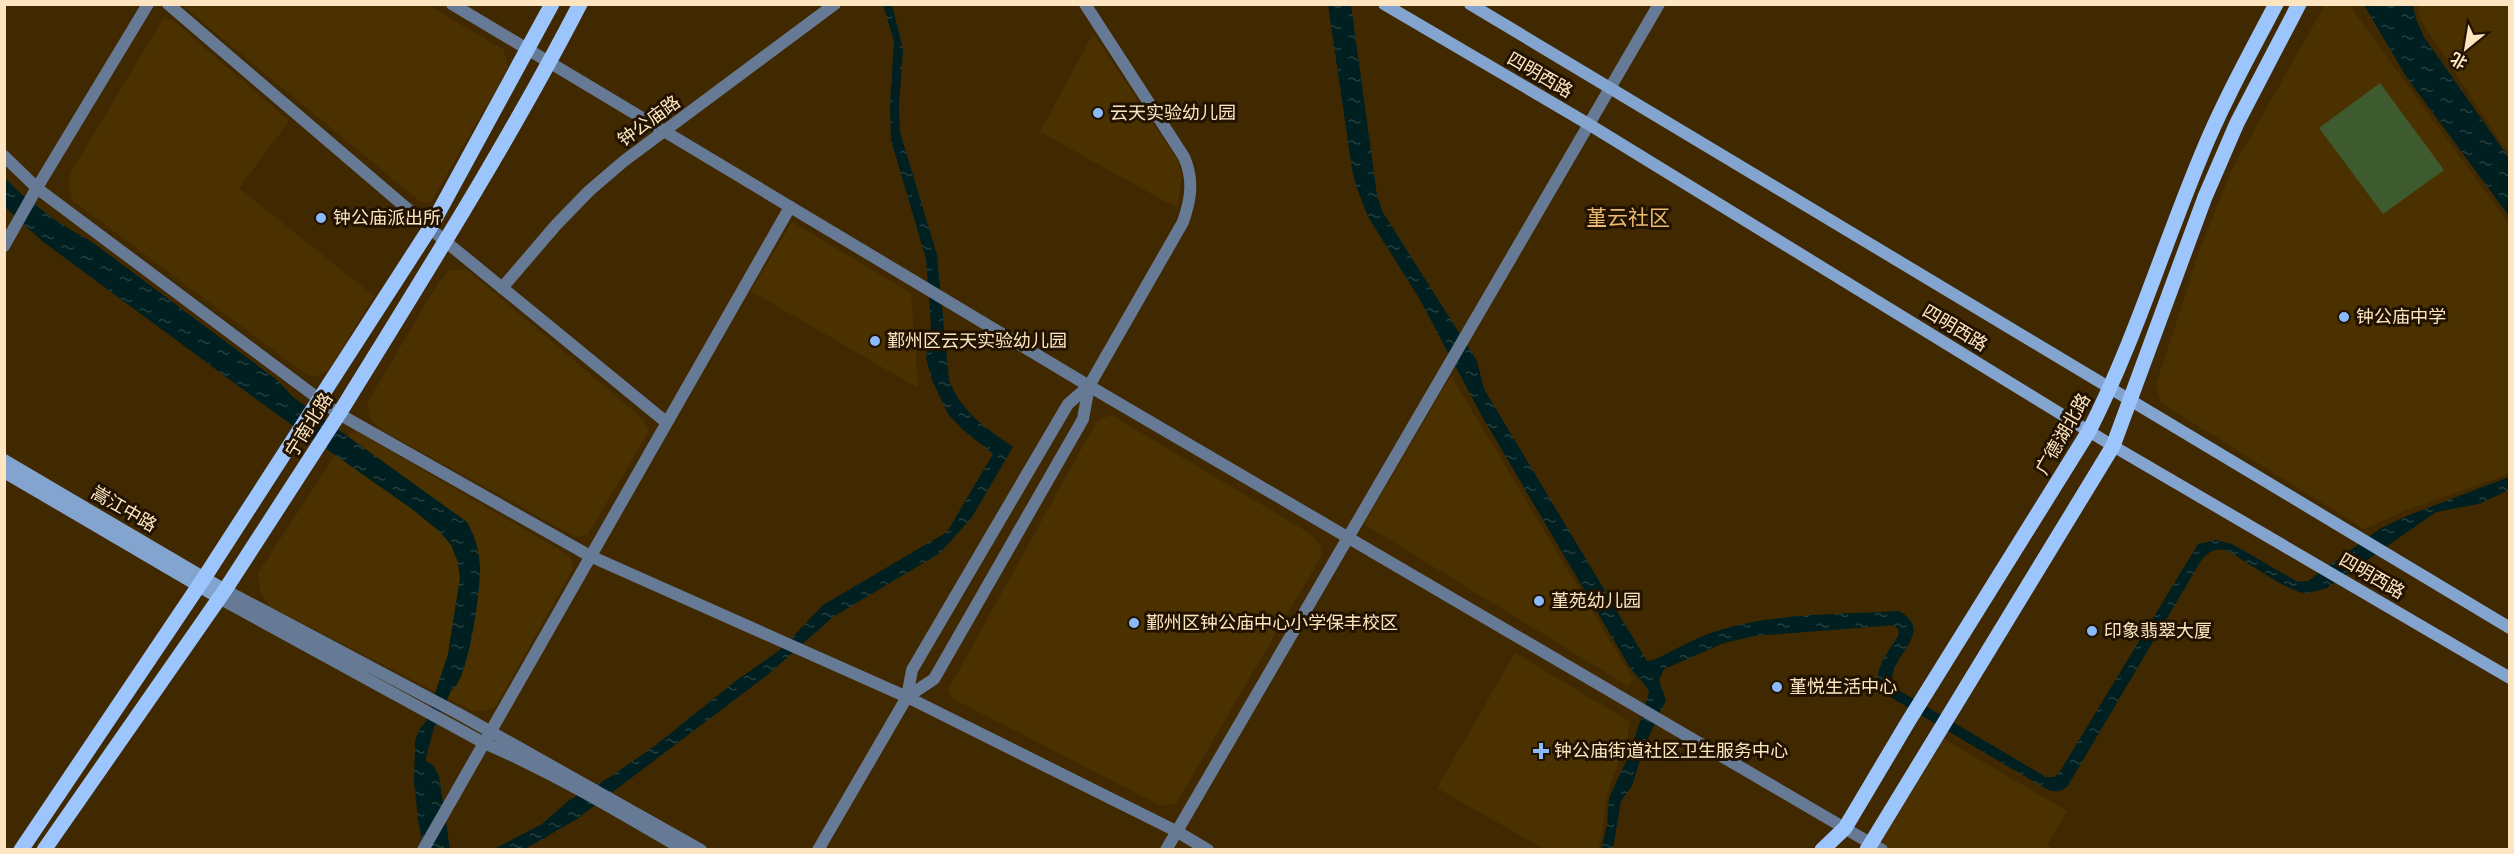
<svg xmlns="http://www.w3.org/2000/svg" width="2514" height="854" font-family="Rubik,'Noto Sans SC',sans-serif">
<defs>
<pattern id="water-ripples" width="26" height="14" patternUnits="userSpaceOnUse" patternTransform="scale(1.5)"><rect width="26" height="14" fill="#001f20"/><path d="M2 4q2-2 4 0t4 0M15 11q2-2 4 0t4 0" fill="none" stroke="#263f3f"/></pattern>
</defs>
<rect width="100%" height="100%" fill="#402900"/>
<!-- built -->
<path fill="#4b3100" d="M 182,5 L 428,5 L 504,50 L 508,68 L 431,202 L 422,203 Z
M 2325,5 L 2349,5 L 2509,224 L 2509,472 L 2503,476 L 2407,510 L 2364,529 L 2161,403 L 2156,385 L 2200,249 L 2231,171 Z
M 2418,5 L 2509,5 L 2509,154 L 2420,19 Z
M 163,19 L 172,20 L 289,121 L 239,188 L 374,296 L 329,370 L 317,376 L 307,375 L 72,200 L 68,183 L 72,170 Z
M 1093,34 L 1178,160 L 1182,178 L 1177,208 L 1040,132 Z
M 792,222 L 911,293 L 918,388 L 751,291 Z
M 450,270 L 467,270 L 643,419 L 649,431 L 588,534 L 576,537 L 380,429 L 371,420 L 367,403 L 439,282 Z
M 1451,376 L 1633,679 L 1628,686 L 1364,524 Z
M 1111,415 L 1309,533 L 1320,545 L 1322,555 L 1176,803 L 1161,806 L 952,698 L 948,690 L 1097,421 Z
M 356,431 L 570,556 L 573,568 L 496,706 L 485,711 L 473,711 L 271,607 L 261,593 L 258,573 L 350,433 Z
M 1515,653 L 1630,722 L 1627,740 L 1606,797 L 1603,829 L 1598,849 L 1544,849 L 1437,788 Z
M 1944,739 L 2067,811 L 2047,846 L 2053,849 L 1893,850 L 1880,842 Z"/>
<!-- pitch -->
<path fill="#3d5b2f" d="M 2380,83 L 2444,170 L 2383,214 L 2319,128 Z"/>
<!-- water -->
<path fill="url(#water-ripples)" d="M 883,5 L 892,5 L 903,49 L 899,106 L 900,132 L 937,255 L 949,380 C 961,412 986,428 1013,447 L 972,517 L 940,553 L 833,617 L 766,676 L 577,819 L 525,849 L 492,850 L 542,824 L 568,801 L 610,777 L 656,745 L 737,680 L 780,650 L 823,605 L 947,532 L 993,454 L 962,429 L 948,414 L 932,380 L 926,358 L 931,325 L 926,259 L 891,140 L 890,104 L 894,41 Z
M 1328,5 L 1351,5 L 1377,195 L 1382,211 L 1477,361 L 1484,389 L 1647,661 L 1654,660 C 1672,651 1690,641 1708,634 C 1768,612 1837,615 1899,611 C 1940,634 1879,661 1895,688 L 2046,777 L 2054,777 L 2059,773 L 2198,544 L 2216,540 L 2232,544 L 2298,582 L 2308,581 L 2316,575 L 2381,528 L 2409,515 L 2509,477 L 2509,490 L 2479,504 L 2436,512 L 2327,588 C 2320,590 2311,593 2304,593 C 2287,591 2244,560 2228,551 C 2216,547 2210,551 2202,559 L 2067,787 C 2057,794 2051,792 2041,786 L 1880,691 C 1872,670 1888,653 1898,636 L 1899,631 L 1895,625 L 1754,636 L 1724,643 L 1664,669 L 1659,680 L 1666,700 L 1644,747 L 1632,786 L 1621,801 L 1613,849 L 1601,849 L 1607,826 L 1609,798 L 1630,753 L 1649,692 C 1647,685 1634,674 1629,666 L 1483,418 L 1419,298 L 1368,217 L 1356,186 L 1352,169 Z
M 2364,5 L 2413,5 L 2416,19 L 2424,37 L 2509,158 L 2509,216 L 2407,78 Z
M 4,177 L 20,193 L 59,223 L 92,242 L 277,380 L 293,397 L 467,522 C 475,536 479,550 480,566 C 481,588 469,681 451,691 L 434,728 L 426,757 L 426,761 L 433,765 L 439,776 L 450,849 L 424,849 L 418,820 L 414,782 L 415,741 L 419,730 L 426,721 L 448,654 L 460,577 L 457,560 L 451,545 L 440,532 L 412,509 L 275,413 L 42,241 L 5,207 Z"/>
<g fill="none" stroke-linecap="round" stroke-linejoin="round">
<!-- minor -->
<path stroke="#667a95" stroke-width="12" d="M 168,4 L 445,241 L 666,422
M 339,414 L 590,556 L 907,697 L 1176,831 L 1208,850
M 907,697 L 934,679 L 1083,419 L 1089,386 L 1183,222 C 1191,199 1194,180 1184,157 L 1085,4
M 423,850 L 790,207
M 818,850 L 907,697 L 912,670 L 1068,404 L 1089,386"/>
<!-- tertiary -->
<path stroke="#667a95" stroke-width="12" d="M 452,4 L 1089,386 L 1882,850
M 4,156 L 38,189 L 339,414
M 4,246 L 35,191 L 148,4
M 502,288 L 556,225 L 589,191 L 624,161 L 835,4
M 225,590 L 461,715 L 701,850
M 219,598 L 484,743 C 554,773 619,812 684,850
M 1166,850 L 1659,4"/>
<!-- secondary -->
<path stroke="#84a4d0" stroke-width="12" d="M 1384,4 L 1590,125 L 2113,446 L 2510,678
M 1470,4 L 2510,628
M 4,460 L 225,590
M 4,472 L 219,598"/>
<!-- primary -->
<path stroke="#9cc5fe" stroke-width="15" d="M 339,414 C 422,279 507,145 580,4
M 21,850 L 204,578 L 430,228 L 552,4
M 44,850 L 225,590 L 337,417
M 1822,850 L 1845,828 L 1908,722 L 2089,431 C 2134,343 2163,247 2201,156 C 2222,104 2250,54 2276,4
M 1867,850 L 2113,446 L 2205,197 L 2237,123 L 2299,4"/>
</g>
<!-- markers -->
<g fill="#8abafc" stroke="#211300" stroke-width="2">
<circle cx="1098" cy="113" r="6"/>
<circle cx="321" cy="218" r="6"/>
<circle cx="2344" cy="317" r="6"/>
<circle cx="875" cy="341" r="6"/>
<circle cx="1539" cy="601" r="6"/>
<circle cx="1134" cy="623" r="6"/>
<circle cx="2092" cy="631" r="6"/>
<circle cx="1777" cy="687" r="6"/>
<path d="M1538 742h6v6h6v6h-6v6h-6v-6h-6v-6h6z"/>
</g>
<g text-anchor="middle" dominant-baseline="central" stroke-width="6" stroke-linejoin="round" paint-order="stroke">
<!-- street labels -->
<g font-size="18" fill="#fee5c2" stroke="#211300">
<text transform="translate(1540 75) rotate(30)">四明西路</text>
<text transform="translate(649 121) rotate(-36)">钟公庙路</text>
<text transform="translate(1955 328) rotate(31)">四明西路</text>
<text transform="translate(309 425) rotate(-58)">宁南北路</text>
<text transform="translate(2063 434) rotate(-60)">广德湖北路</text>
<text transform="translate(124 509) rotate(30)">嵩江中路</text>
<text transform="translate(2372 576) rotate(30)">四明西路</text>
</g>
<!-- poi labels -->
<g font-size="18" fill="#fee5c2" stroke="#211300" text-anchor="start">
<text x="1110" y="113">云天实验幼儿园</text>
<text x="333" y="218">钟公庙派出所</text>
<text x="2356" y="317">钟公庙中学</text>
<text x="887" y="341">鄞州区云天实验幼儿园</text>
<text x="1551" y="601">堇苑幼儿园</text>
<text x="1146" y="623">鄞州区钟公庙中心小学保丰校区</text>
<text x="2104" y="631">印象翡翠大厦</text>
<text x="1789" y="687">堇悦生活中心</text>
<text x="1554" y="751">钟公庙街道社区卫生服务中心</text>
</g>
<!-- quarter labels -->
<g font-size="21" fill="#ecbb71" stroke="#211300">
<text x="1628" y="217">堇云社区</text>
</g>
</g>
<!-- border -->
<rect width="2514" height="854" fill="none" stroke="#fee5c2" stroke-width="12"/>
<!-- north arrow -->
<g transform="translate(2466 48) rotate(210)" stroke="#211300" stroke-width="4.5" paint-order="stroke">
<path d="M0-4.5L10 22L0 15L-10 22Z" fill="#fee5c2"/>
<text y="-9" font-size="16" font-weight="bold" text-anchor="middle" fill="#fee5c2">北</text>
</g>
</svg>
